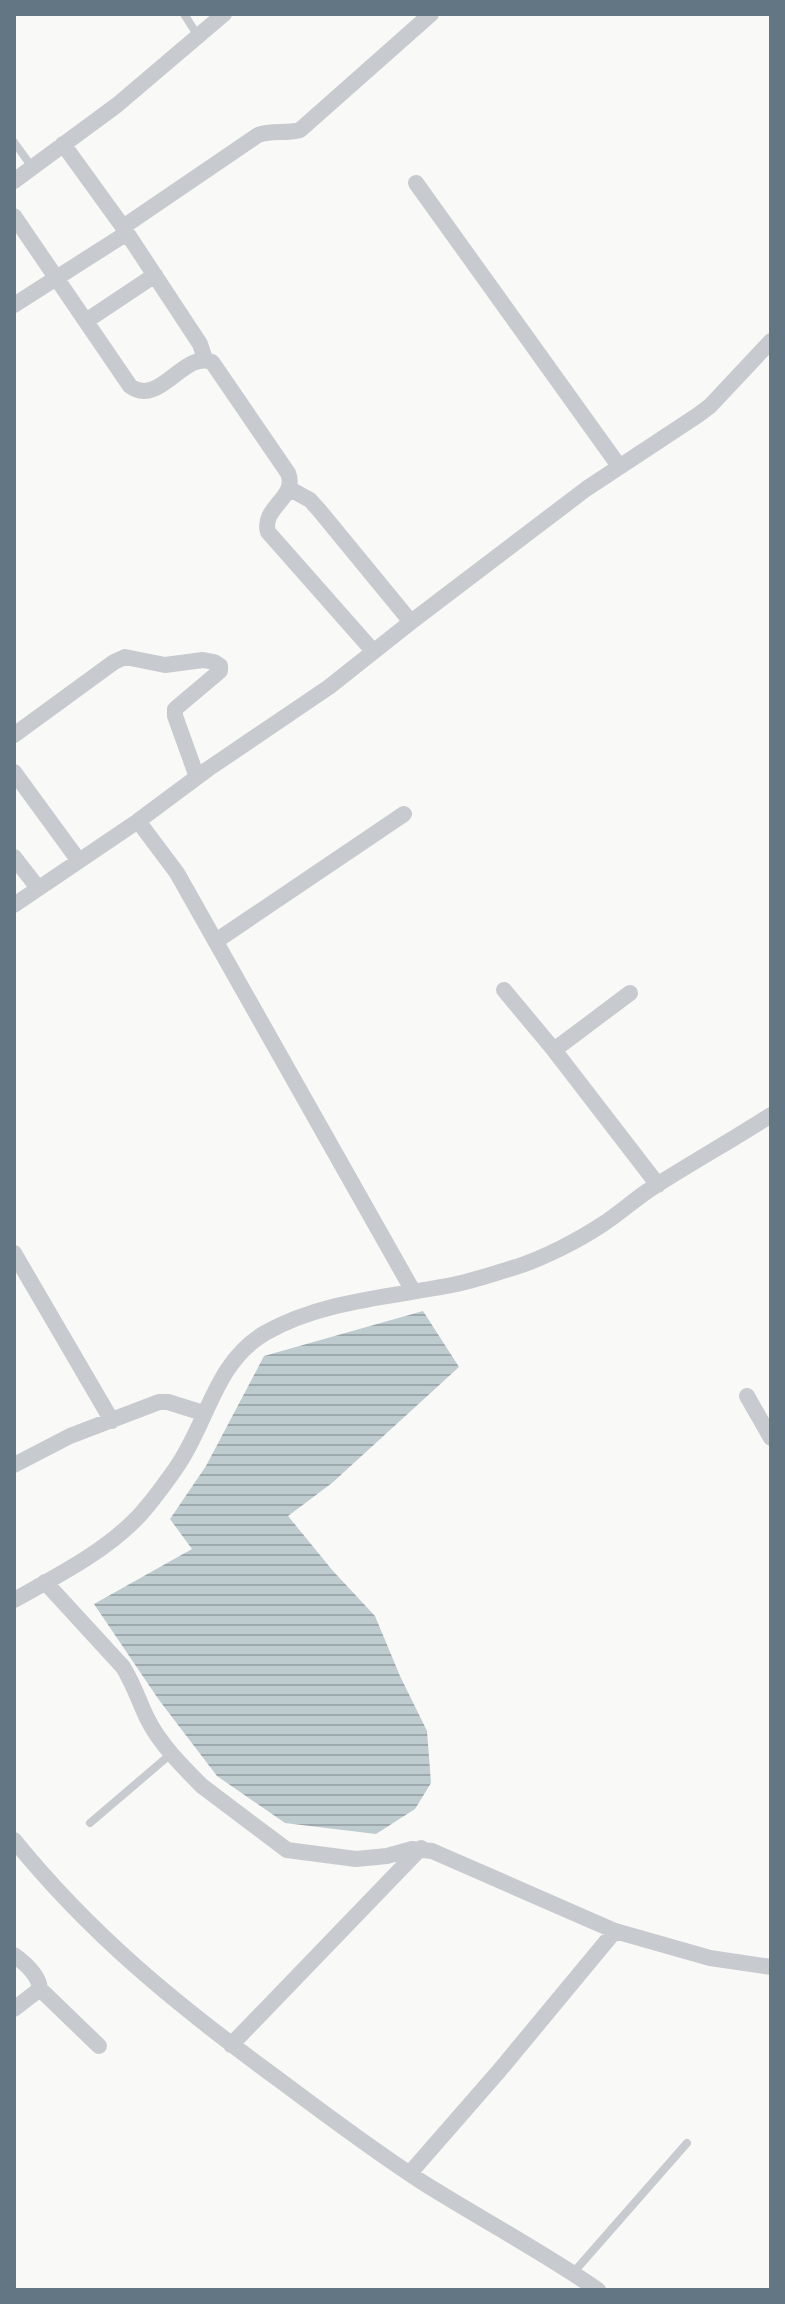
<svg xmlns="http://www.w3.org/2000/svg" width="785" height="2304" font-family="'Asap Condensed',sans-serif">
<defs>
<pattern id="water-rules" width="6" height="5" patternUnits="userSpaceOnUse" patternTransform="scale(2)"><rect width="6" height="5" fill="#becbcf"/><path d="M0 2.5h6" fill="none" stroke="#9ea9ae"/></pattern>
</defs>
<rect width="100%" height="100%" fill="#f9f9f7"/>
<!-- water -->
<path fill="url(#water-rules)" d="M 423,1311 L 459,1367 L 332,1483 L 288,1516 L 333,1571 L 375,1616 L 400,1676 L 427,1731 L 431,1783 L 415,1809 L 376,1834 L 285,1823 L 217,1776 L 159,1700 L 94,1604 L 192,1549 L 170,1519 L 206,1466 L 264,1356 Z"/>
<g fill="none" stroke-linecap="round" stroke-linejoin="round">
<!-- lane -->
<path stroke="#c7cbcf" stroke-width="8" d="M 184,14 L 198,36
M 14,142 L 32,167
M 90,1823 L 172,1753
M 573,2273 L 687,2143"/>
<!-- street -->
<path stroke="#c7cbcf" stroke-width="16" d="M 63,144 L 123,227 L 200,344 L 205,359
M 14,181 L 117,105 L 224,14
M 416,183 L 619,466
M 14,216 L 130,386 C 159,408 184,350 212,362 L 288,473 C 298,498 261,507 268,532 L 373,651
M 123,227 L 258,135 C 272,130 286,134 300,130 L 431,14
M 14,305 L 127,233
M 86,321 L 155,275
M 290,489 L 310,500 L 319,510 L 411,622
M 14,735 L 114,662 L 125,657 L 165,665 L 203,660 L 214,662 L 220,666 L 220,671 L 175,709 L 175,716 L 197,777
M 14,772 L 79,861
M 138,821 L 177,873 L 413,1291
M 14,857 L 38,888
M 14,905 L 138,821 L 208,769 L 329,687 L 411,622 L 586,489 L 698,415 L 710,406 L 771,341
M 216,941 L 404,814
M 504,990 L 554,1050 L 658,1185
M 554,1050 L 630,993
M 14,1253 L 112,1421
M 747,1396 L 771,1438
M 14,1465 L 70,1436 L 159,1402 L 168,1402 L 203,1413
M 45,1582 L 123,1667 C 133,1683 139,1701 147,1718 C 159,1743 182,1766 202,1786 L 287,1850 L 356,1859 L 387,1856 L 412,1849 L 432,1851 L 615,1931 L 710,1958 L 771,1967
M 14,1600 C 55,1577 101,1554 135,1520 C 150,1505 164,1485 176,1468 C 208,1423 214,1363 265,1333 C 321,1301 390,1297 452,1285 C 473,1281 495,1273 516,1267 C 544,1258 579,1240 603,1224 C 620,1213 635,1199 652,1188 C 691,1163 732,1140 771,1115
M 14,1840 C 91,1935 176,2004 274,2076 C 322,2112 371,2149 422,2182 C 481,2219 541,2251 598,2290
M 14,1955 C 25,1963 39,1975 40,1989 L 14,2009
M 40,1989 L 99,2046
M 231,2045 L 421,1848
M 410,2173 L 499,2071 L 615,1931"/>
</g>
<!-- border -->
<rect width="785" height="2304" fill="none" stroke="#637684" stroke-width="32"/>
</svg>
